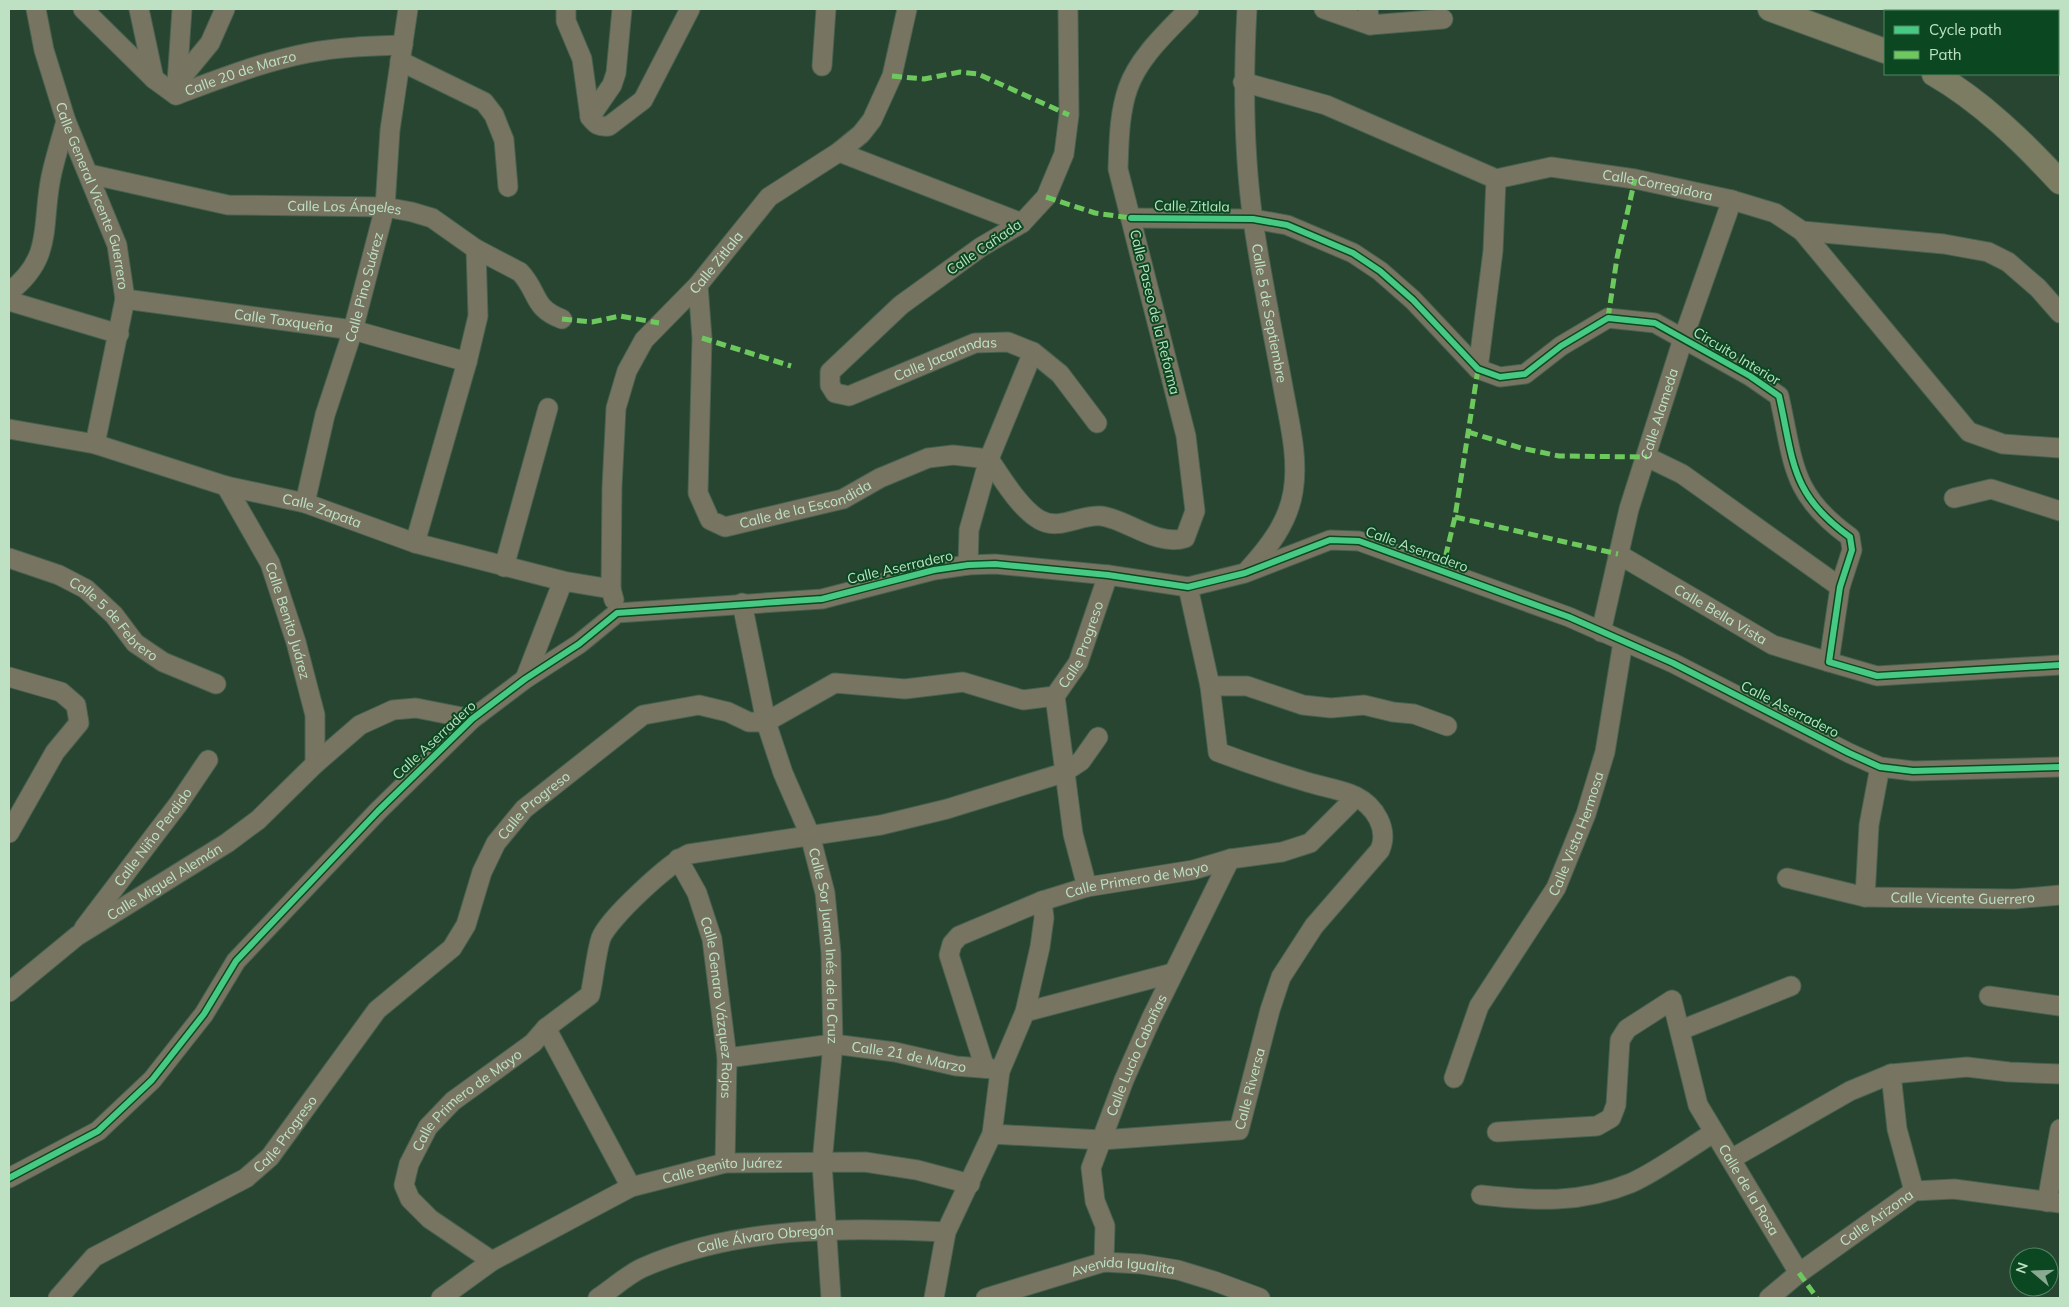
<svg xmlns="http://www.w3.org/2000/svg" width="2069" height="1307" font-family="Mulish,sans-serif">
<rect width="100%" height="100%" fill="#274531"/>
<g fill="none" stroke-linecap="round" stroke-linejoin="round">
<!-- minor casing -->
<g stroke="#48624f" stroke-width="21">
<g id="minor">
<path id="s1" d="M 36,9 L 44,50 L 66,121 L 117,245 L 125,299 L 95,444"/>
<path id="s2" d="M 83,9 L 154,79 L 176,95 C 219,79 262,62 308,53 C 339,47 371,46 403,45"/>
<path d="M 139,9 L 154,79"/>
<path d="M 566,9 L 566,21 L 582,59 L 590,117 C 596,125 599,127 609,126 L 643,100 L 690,9"/>
<path id="s3" d="M 1068,9 L 1069,115 L 1064,154 L 1046,197 L 1022,223 L 981,247 L 901,305 L 830,372 L 830,385 L 835,393 L 849,396 L 975,343 L 1008,342 L 1033,352 L 1060,374 L 1097,423"/>
<path id="s4" d="M 1247,9 C 1243,80 1243,149 1253,220 C 1261,276 1273,332 1283,387 C 1289,421 1299,458 1293,492 C 1288,523 1268,548 1248,570"/>
<path d="M 1324,9 L 1370,25"/>
<path d="M 1368,9 L 1370,25 L 1443,19"/>
<path d="M 2029,9 L 2033,11"/>
<path d="M 1953,11 L 1955,9"/>
<path d="M 2058,29 L 2060,31"/>
<path d="M 400,61 L 484,102 L 494,115 L 504,140 L 508,187"/>
<path d="M 822,66 L 826,9"/>
<path id="s5" d="M 1243,82 L 1326,105 L 1496,179 L 1551,167 L 1635,179 L 1732,200 L 1775,213 L 1802,231 L 1944,244 L 1988,252 L 2008,262 L 2038,288 L 2060,313"/>
<path d="M 177,83 L 182,9"/>
<path d="M 176,95 L 177,83 L 210,43 L 225,9"/>
<path d="M 590,117 L 612,85 L 616,73 L 622,9"/>
<path d="M 839,152 L 1022,223"/>
<path id="s6" d="M 89,174 L 228,205 L 385,207 L 412,212 L 432,218 L 476,249 L 520,272 C 539,292 532,308 562,319"/>
<path d="M 1131,218 L 1253,219 L 1287,225 L 1353,253 L 1380,271 L 1413,300 L 1478,369 L 1500,377 L 1525,374 L 1561,346 L 1608,318 L 1655,323 L 1750,376 L 1779,396 C 1794,462 1790,494 1850,537 L 1852,550 L 1840,587 L 1829,662 L 1877,676 L 2060,665"/>
<path d="M 1802,231 L 1969,432 L 2003,444 L 2060,448"/>
<path id="s7" d="M 698,285 L 702,338 L 698,493 L 710,520 L 725,527 L 843,499 L 880,478 L 928,458 L 953,455 L 989,459 C 1001,477 1021,510 1040,520 C 1060,531 1080,514 1101,516 C 1127,519 1157,547 1185,538 L 1195,511 L 1186,436 L 1118,169 C 1119,142 1119,114 1128,88 C 1139,57 1167,32 1189,9"/>
<path d="M 9,292 C 54,258 41,225 51,177 C 55,158 61,140 66,121"/>
<path id="s8" d="M 125,299 L 353,330 L 467,362"/>
<path d="M 9,301 L 119,334"/>
<path d="M 1478,369 L 1493,251 L 1496,179"/>
<path id="s9" d="M 9,429 L 95,444 L 226,486 L 305,503 L 415,543 L 563,581 L 611,589 L 614,600"/>
<path d="M 1647,457 L 1682,474 L 1840,587"/>
<path id="s10" d="M 226,486 L 270,563 L 296,642 L 315,715 L 315,764"/>
<path d="M 1954,498 L 1991,489 L 2060,511"/>
<path id="s11" d="M 305,503 L 325,415 L 353,330 L 385,207 L 390,130 L 408,9"/>
<path d="M 415,543 L 467,362 L 478,316 L 476,249"/>
<path id="s12" d="M 1618,554 L 1773,645 L 1829,662"/>
<path id="s13" d="M 9,558 L 59,575 L 86,589 L 114,615 L 135,643 L 163,662 L 216,684"/>
<path d="M 968,565 L 969,530 L 989,459 L 1033,352"/>
<path d="M 504,567 L 548,408"/>
<path id="s14" d="M 611,589 L 612,487 L 616,408 L 627,371 L 644,340 L 698,285 L 769,197 L 839,152 L 861,134 L 872,120 L 892,76 L 907,9"/>
<path id="s15" d="M 742,603 L 766,722 L 783,773 L 810,835 L 825,893 L 831,953 L 833,1044 L 822,1163 L 831,1298"/>
<path id="s16" d="M 1601,632 L 1629,509 L 1683,339 L 1732,200"/>
<path d="M 9,677 L 61,692 L 76,705 L 79,723 L 55,752 L 9,833"/>
<path d="M 525,679 L 563,581"/>
<path d="M 1210,686 L 1247,686 L 1303,705 L 1331,708 L 1364,705 L 1393,712 L 1414,714 L 1447,726"/>
<path d="M 1055,696 L 1073,834 L 1087,887"/>
<path id="s17" d="M 678,859 L 697,893 L 712,939 L 727,1058 L 725,1163"/>
<path id="s18" d="M 1787,878 L 1865,897 L 2014,899 L 2060,895"/>
<path d="M 1865,897 L 1869,825 L 1880,767"/>
<path id="s19" d="M 84,928 L 179,803 L 208,760"/>
<path id="s20" d="M 9,992 L 77,936 L 227,843 L 258,820 L 315,764 L 360,725 L 393,710 L 416,708 L 472,719"/>
<path d="M 1989,996 L 2060,1006"/>
<path d="M 1025,1012 L 1173,973"/>
<path d="M 546,1028 L 631,1187"/>
<path d="M 1681,1030 L 1791,986"/>
<path id="s21" d="M 727,1058 L 833,1044 L 895,1052 L 956,1066 L 994,1069"/>
<path id="s22" d="M 985,1068 L 949,955 L 952,944 L 959,936 L 1042,901 L 1087,887 L 1193,870 L 1230,859 L 1282,852 L 1310,843 L 1356,797"/>
<path d="M 1891,1074 L 1897,1129 L 1914,1191"/>
<path id="s23" d="M 1454,1078 L 1479,1006 L 1556,888 L 1586,814 L 1605,752 L 1623,642"/>
<path id="s24" d="M 1497,1132 L 1597,1126 L 1611,1118 L 1616,1105 L 1620,1040 L 1627,1029 L 1672,1000 L 1698,1105 L 1799,1273"/>
<path id="s25" d="M 992,1134 L 1102,1140 L 1239,1130 L 1270,1010 L 1281,977 L 1314,926 L 1380,850 C 1389,829 1375,806 1355,796 C 1340,789 1322,787 1307,782 C 1277,773 1247,763 1218,752 L 1210,686 L 1188,587"/>
<path d="M 1731,1159 L 1850,1091 L 1891,1074 L 1967,1067 L 2009,1072 L 2060,1074"/>
<path d="M 9,1178 L 98,1131 L 152,1080 L 204,1014 L 236,961 L 378,811 L 472,719 L 525,679 L 579,644 L 617,613 L 822,599 L 934,570 L 968,565 L 995,564 L 1108,575 L 1188,587 L 1245,573 L 1330,540 L 1359,541 L 1569,617 L 1673,663 L 1849,753 L 1880,767 L 1913,771 L 2060,767"/>
<path d="M 1481,1195 C 1535,1201 1580,1204 1631,1183 C 1656,1172 1689,1148 1713,1133"/>
<path d="M 2047,1202 L 2060,1129"/>
<path id="s26" d="M 492,1261 L 430,1219 L 410,1199 L 404,1185 L 409,1164 L 428,1127 L 453,1101 L 533,1043 L 546,1028 L 590,995 C 594,978 596,953 601,938 C 608,919 670,862 689,854 L 881,825 L 947,809 L 1063,773 L 1081,761 L 1098,737"/>
<path id="s27" d="M 1104,1262 L 1105,1226 L 1095,1201 L 1091,1168 L 1124,1080 L 1151,1019 L 1230,859"/>
<path id="s28" d="M 58,1298 L 94,1257 L 246,1178 L 270,1157 L 377,1010 L 452,948 L 466,925 L 482,872 L 496,843 L 524,809 L 643,715 L 699,705 L 728,712 L 749,722 L 766,722 L 835,683 L 905,689 L 963,682 L 1023,700 L 1055,696 L 1078,663 L 1108,575"/>
<path id="s29" d="M 441,1298 L 492,1261 L 631,1187 L 725,1163 L 865,1162 L 917,1170 L 970,1184"/>
<path id="s30" d="M 598,1298 C 612,1289 627,1275 642,1268 C 736,1226 846,1227 946,1232"/>
<path d="M 934,1298 L 946,1232 L 992,1134 L 1000,1071 L 1025,1012 L 1040,947 L 1044,918 L 1042,901"/>
<path id="s31" d="M 986,1298 L 1104,1262 L 1141,1264 L 1178,1270 L 1214,1281 L 1260,1298"/>
<path id="s32" d="M 1769,1298 L 1799,1273 L 1914,1191 L 1954,1189 L 2060,1203"/>
</g>
</g>
<!-- major casing -->
<g stroke="#48624f" stroke-width="26">
<path id="major" d="M 1770,9 L 1885,51
M 1934,74 C 1981,101 2023,142 2060,182"/>
</g>
<!-- minor -->
<use href="#minor" stroke="#777562" stroke-width="19"/>
<!-- major -->
<use href="#major" stroke="#7b7c62" stroke-width="24"/>
<!-- quiet -->
<path stroke="#6dc95d" stroke-width="5" stroke-dasharray="10 5" stroke-linecap="butt" d="M 892,76 L 924,79 L 960,72 L 978,74 L 1069,115
M 1046,197 L 1095,213 L 1131,218
M 1608,318 L 1617,258 L 1635,179
M 562,319 L 592,322 L 620,316 L 659,323
M 702,338 L 791,366
M 1468,432 L 1521,448 L 1559,456 L 1647,457
M 1455,517 L 1618,554
M 1442,571 L 1455,517 L 1478,369
M 1799,1273 L 1817,1298"/>
<!-- cycleway casing -->
<g stroke="#0b4721" stroke-width="9">
<path id="cycleway" d="M 1131,218 L 1253,219 L 1287,225 L 1353,253 L 1380,271 L 1413,300 L 1478,369 L 1500,377 L 1525,374 L 1561,346 L 1608,318 L 1655,323 L 1750,376 L 1779,396 C 1794,462 1790,494 1850,537 L 1852,550 L 1840,587 L 1829,662 L 1877,676 L 2060,665
M 9,1178 L 98,1131 L 152,1080 L 204,1014 L 236,961 L 378,811 L 472,719 L 525,679 L 579,644 L 617,613 L 822,599 L 934,570 L 968,565 L 995,564 L 1108,575 L 1188,587 L 1245,573 L 1330,540 L 1359,541 L 1569,617 L 1673,663 L 1849,753 L 1880,767 L 1913,771 L 2060,767"/>
</g>
<!-- cycleway -->
<use href="#cycleway" stroke="#46c982" stroke-width="6"/>
</g>
<g text-anchor="middle" dominant-baseline="central" stroke-width="4" stroke-linejoin="round" paint-order="stroke">
<!-- street labels -->
<g font-size="14" fill="#bee1c4" stroke="#0b4721">
<text stroke="none"><textPath href="#s2" startOffset="195">Calle 20 de Marzo</textPath></text>
<text stroke="none"><textPath href="#s5" startOffset="436">Calle Corregidora</textPath></text>
<text stroke="none"><textPath href="#s1" startOffset="196">Calle General Vicente Guerrero</textPath></text>
<text transform="translate(1192 206) rotate(1)">Calle Zitlala</text>
<text stroke="none"><textPath href="#s6" startOffset="259">Calle Los Ángeles</textPath></text>
<text transform="translate(984 247) rotate(-34)">Calle Cañada</text>
<text stroke="none"><textPath href="#s14" startOffset="361">Calle Zitlala</textPath></text>
<text stroke="none"><textPath href="#s11" startOffset="224">Calle Pino Suárez</textPath></text>
<text transform="translate(1155 312) rotate(76)">Calle Paseo de la Reforma</text>
<text stroke="none"><textPath href="#s4" startOffset="306">Calle 5 de Septiembre</textPath></text>
<text stroke="none"><textPath href="#s8" startOffset="160">Calle Taxqueña</textPath></text>
<text transform="translate(1737 356) rotate(31)">Circuito Interior</text>
<text stroke="none"><textPath href="#s3" startOffset="612">Calle Jacarandas</textPath></text>
<text stroke="none"><textPath href="#s16" startOffset="226">Calle Alameda</textPath></text>
<text stroke="none"><textPath href="#s7" startOffset="338">Calle de la Escondida</textPath></text>
<text stroke="none"><textPath href="#s9" startOffset="324">Calle Zapata</textPath></text>
<text transform="translate(1417 549) rotate(20)">Calle Aserradero</text>
<text transform="translate(900 567) rotate(-13)">Calle Aserradero</text>
<text stroke="none"><textPath href="#s12" startOffset="119">Calle Bella Vista</textPath></text>
<text stroke="none"><textPath href="#s13" startOffset="124">Calle 5 de Febrero</textPath></text>
<text stroke="none"><textPath href="#s10" startOffset="149">Calle Benito Juárez</textPath></text>
<text stroke="none"><textPath href="#s28" startOffset="1335">Calle Progreso</textPath></text>
<text transform="translate(1790 709) rotate(27)">Calle Aserradero</text>
<text transform="translate(434 740) rotate(-43)">Calle Aserradero</text>
<text stroke="none"><textPath href="#s28" startOffset="705">Calle Progreso</textPath></text>
<text stroke="none"><textPath href="#s23" startOffset="275">Calle Vista Hermosa</textPath></text>
<text stroke="none"><textPath href="#s19" startOffset="114">Calle Niño Perdido</textPath></text>
<text stroke="none"><textPath href="#s22" startOffset="328">Calle Primero de Mayo</textPath></text>
<text stroke="none"><textPath href="#s20" startOffset="191">Calle Miguel Alemán</textPath></text>
<text stroke="none"><textPath href="#s18" startOffset="178">Calle Vicente Guerrero</textPath></text>
<text stroke="none"><textPath href="#s15" startOffset="355">Calle Sor Juana Inés de la Cruz</textPath></text>
<text stroke="none"><textPath href="#s17" startOffset="156">Calle Genaro Vázquez Rojas</textPath></text>
<text stroke="none"><textPath href="#s21" startOffset="184">Calle 21 de Marzo</textPath></text>
<text stroke="none"><textPath href="#s27" startOffset="218">Calle Lucio Cabañas</textPath></text>
<text stroke="none"><textPath href="#s25" startOffset="290">Calle Riversa</textPath></text>
<text stroke="none"><textPath href="#s26" startOffset="228">Calle Primero de Mayo</textPath></text>
<text stroke="none"><textPath href="#s28" startOffset="285">Calle Progreso</textPath></text>
<text stroke="none"><textPath href="#s29" startOffset="314">Calle Benito Juárez</textPath></text>
<text stroke="none"><textPath href="#s24" startOffset="469">Calle de la Rosa</textPath></text>
<text stroke="none"><textPath href="#s32" startOffset="134">Calle Arizona</textPath></text>
<text stroke="none"><textPath href="#s30" startOffset="181">Calle Álvaro Obregón</textPath></text>
<text stroke="none"><textPath href="#s31" startOffset="142">Avenida Igualita</textPath></text>
</g>
</g>
<!-- border -->
<rect width="2069" height="1307" fill="none" stroke="#bee1c4" stroke-width="20"/>
<!-- legend -->
<rect x="1884" y="10" width="175" height="65" fill="#0b4721" stroke="#538562"/>
<rect x="1894" y="26" width="25" height="8" fill="#46c982" stroke="#538562"/>
<text x="1929" y="35" font-size="15" fill="#bee1c4">Cycle path</text>
<rect x="1894" y="51" width="25" height="8" fill="#6dc95d" stroke="#538562"/>
<text x="1929" y="60" font-size="15" fill="#bee1c4">Path</text>
<!-- north arrow -->
<g transform="translate(2034 1272) rotate(289)"><circle r="24" fill="#0b4721" stroke="#538562"/>
<path d="M0-4L9 19L0 12L-9 19Z" fill="#89aa91"/>
<text y="-8" font-size="14" font-weight="bold" text-anchor="middle" fill="#bee1c4">N</text>
</g>
</svg>
